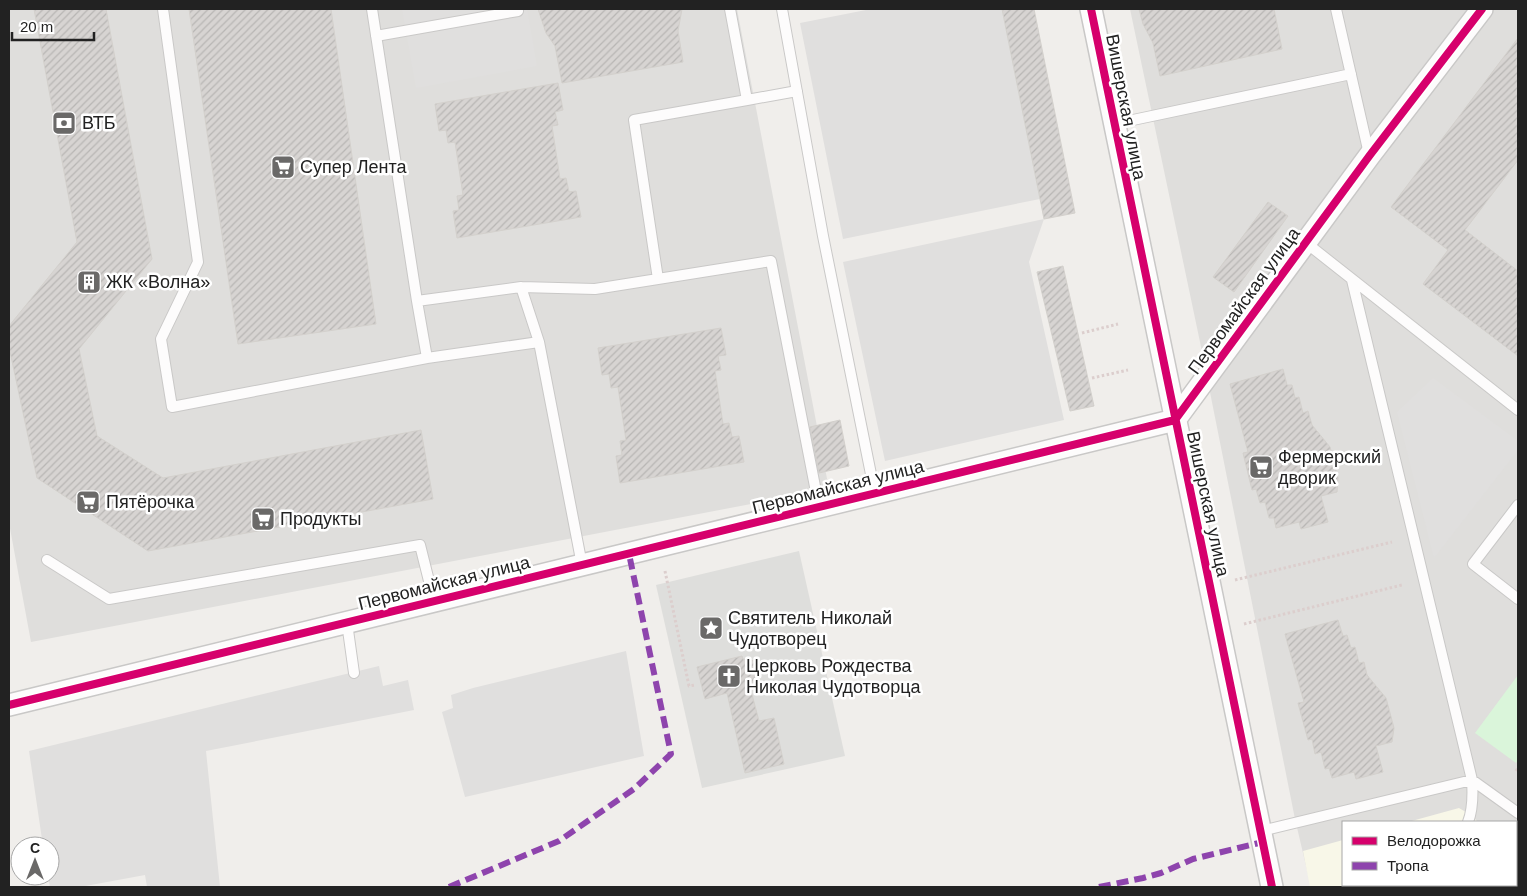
<svg xmlns="http://www.w3.org/2000/svg" width="1527" height="896" font-family="Arial,sans-serif">
<defs>
<pattern id="building-hatch" width="6" height="6" patternUnits="userSpaceOnUse" patternTransform="scale(1.25)"><rect width="6" height="6" fill="#d7d4d2"/><path d="M-1 1l2-2M0 6l6-6M5 7l2-2" fill="none" stroke="#b8b6b4"/></pattern>
</defs>
<rect width="100%" height="100%" fill="#f0eeeb"/>
<!-- residential -->
<path fill="#dfdedc" fill-rule="evenodd" d="M 9,9 L 737,9 L 829,489 L 31,642 L 9,523 Z
M 1130,9 L 1518,9 L 1518,887 L 1311,887 L 1295,819 L 1200,342 ZM 1343,822 L 1516,822 L 1516,885 L 1343,885 Z"/>
<!-- education -->
<path fill="#f8f7e8" d="M 1459,808 L 1471,815 L 1478,822 L 1408,822 Z
M 1343,840 L 1343,885 L 1516,885 L 1516,851 L 1518,853 L 1518,887 L 1310,887 L 1303,851 Z"/>
<!-- religious -->
<path fill="#dededc" d="M 799,551 L 845,756 L 702,788 L 656,585 Z"/>
<!-- park -->
<path fill="#daf5da" d="M 1518,675 L 1518,760 L 1516,763 L 1475,733 Z"/>
<!-- parking -->
<path fill="#e0dfde" d="M 402,9 L 527,9 L 537,66 L 416,88 Z
M 871,9 L 1002,9 L 1040,199 L 843,239 L 800,23 Z
M 1044,219 L 1029,262 L 1064,420 L 885,461 L 843,262 Z
M 1433,378 L 1518,441 L 1518,450 L 1434,558 L 1397,412 Z
M 626,651 L 644,756 L 465,797 L 442,712 L 453,708 L 451,695 L 473,688 Z
M 379,666 L 383,686 L 408,680 L 414,710 L 206,751 L 220,887 L 147,887 L 145,875 L 80,887 L 50,887 L 48,876 L 50,876 L 50,846 L 43,846 L 29,751 Z"/>
<!-- building -->
<path fill="url(#building-hatch)" stroke="#d3d0cc" d="M 34,9 L 106,9 L 152,259 L 79,349 L 97,436 L 163,478 L 421,430 L 433,499 L 148,551 L 37,478 L 9,347 L 9,326 L 77,242 Z
M 189,9 L 331,9 L 376,324 L 238,344 Z
M 538,9 L 682,9 L 678,31 L 683,62 L 562,83 L 555,46 L 546,33 Z
M 1002,9 L 1034,9 L 1075,213 L 1044,219 Z
M 1139,9 L 1274,9 L 1282,49 L 1160,76 L 1153,43 L 1143,24 Z
M 1518,38 L 1518,160 L 1465,230 L 1518,271 L 1518,356 L 1423,284 L 1448,250 L 1391,207 Z
M 558,83 L 563,110 L 555,112 L 558,125 L 552,126 L 560,179 L 566,178 L 569,192 L 576,191 L 581,217 L 457,238 L 453,211 L 459,210 L 457,196 L 463,195 L 455,142 L 448,143 L 446,130 L 439,131 L 435,104 Z
M 1268,202 L 1288,216 L 1234,292 L 1213,277 Z
M 1063,266 L 1094,406 L 1070,411 L 1037,272 Z
M 721,328 L 726,355 L 718,356 L 721,370 L 715,371 L 723,424 L 729,423 L 732,437 L 739,436 L 744,462 L 620,483 L 616,456 L 622,455 L 620,441 L 626,440 L 618,387 L 611,388 L 609,374 L 602,375 L 598,348 Z
M 1283,369 L 1287,385 L 1292,385 L 1295,398 L 1299,397 L 1303,413 L 1308,411 L 1312,425 L 1330,447 L 1338,478 L 1337,492 L 1321,496 L 1328,522 L 1301,529 L 1299,522 L 1276,528 L 1274,518 L 1269,518 L 1265,502 L 1260,503 L 1256,489 L 1252,490 L 1243,453 L 1248,452 L 1230,384 Z
M 840,420 L 849,466 L 819,473 L 810,427 Z
M 1338,620 L 1343,636 L 1347,635 L 1351,648 L 1355,647 L 1359,663 L 1364,662 L 1367,675 L 1386,698 L 1394,728 L 1392,742 L 1376,746 L 1383,772 L 1356,779 L 1354,772 L 1332,778 L 1329,768 L 1325,769 L 1321,752 L 1315,754 L 1312,739 L 1308,740 L 1298,703 L 1304,702 L 1285,634 Z
M 742,656 L 743,659 L 761,662 L 759,674 L 750,687 L 759,721 L 774,718 L 784,764 L 745,773 L 727,693 L 705,699 L 697,667 Z"/>
<g fill="none" stroke-linecap="round" stroke-linejoin="round">
<!-- service casing -->
<g stroke="#c9c8c7" stroke-width="12">
<path id="service" d="M 163,9 L 198,262 L 161,339 L 172,407 L 427,358 L 539,342
M 372,9 L 417,301 L 521,287 L 539,342 L 582,565
M 782,9 L 823,236 L 875,494
M 1336,9 L 1369,154
M 376,36 L 518,11
M 747,100 L 797,91
M 1114,124 L 1351,74
M 1305,242 L 1518,410
M 658,279 L 634,120 L 747,100 L 730,9
M 1352,280 L 1472,780 C 1473,794 1473,809 1468,822
M 521,287 L 595,289 L 771,261 L 819,507
M 417,301 L 427,358
M 1518,505 L 1473,564 L 1518,599
M 47,560 L 109,599 L 420,545 L 434,601
M 347,623 L 354,673
M 1261,831 L 1472,780 L 1518,813"/>
</g>
<!-- minor casing -->
<g stroke="#c9c8c7" stroke-width="24">
<path id="minor" d="M 1091,9 L 1272,887
M 9,705 L 1175,420 L 1370,155 L 1482,9"/>
</g>
<!-- path -->
<path stroke="#dccecd" stroke-width="3" stroke-dasharray="2.5 2.5" stroke-linecap="butt" d="M 1082,333 L 1118,324
M 1092,378 L 1128,370
M 665,571 L 689,686 L 695,685
M 1235,580 L 1392,542
M 1244,624 L 1402,585
M 1516,771 L 1518,768
M 1516,870 L 1518,872
M 1446,887 L 1448,885"/>
<!-- service -->
<use href="#service" stroke="#fdfcfc" stroke-width="10"/>
<!-- minor -->
<use href="#minor" stroke="#fdfcfc" stroke-width="21"/>
<!-- quiet -->
<path stroke="#8e44ad" stroke-width="6" stroke-dasharray="12 6" stroke-linecap="butt" d="M 449,887 L 559,841 L 634,789 L 671,754 L 629,554
M 1099,887 L 1143,878 L 1161,873 L 1193,859 L 1263,842"/>
<!-- cycleway casing -->
<g stroke="#fff" stroke-width="11">
<path id="cycleway" d="M 1091,9 L 1272,887
M 9,705 L 1175,420 L 1370,155 L 1482,9"/>
</g>
<!-- cycleway -->
<use href="#cycleway" stroke="#d6006c" stroke-width="8"/>
</g>
<!-- icons -->
<defs>
<g id="bank-square" transform="scale(1.25)"><rect x="-9" y="-9" width="18" height="18" rx="4" fill="#6a6968" stroke="#fff"/><path d="M-6-4H6V4H-6ZM0-2.3a2.3 2.3 0 1 0 0 4.6a2.3 2.3 0 1 0 0-4.6Z" fill="#fff"/></g>
<g id="supermarket-square" transform="scale(1.25)"><rect x="-9" y="-9" width="18" height="18" rx="4" fill="#6a6968" stroke="#fff"/><path d="M-6-5.5h2.5l.6 2H6L4.5 2H-2.5L-4.4-4H-6ZM-1.5 3.2a1.3 1.3 0 1 0 .1 0ZM3 3.2a1.3 1.3 0 1 0 .1 0Z" fill="#fff"/></g>
<g id="building-square" transform="scale(1.25)"><rect x="-9" y="-9" width="18" height="18" rx="4" fill="#6a6968" stroke="#fff"/><path d="M-4-6H4V6H1V3H-1V6H-4ZM-2.5-4.3h1.7v1.8h-1.7ZM.8-4.3h1.7v1.8H.8ZM-2.5-1h1.7V.8h-1.7ZM.8-1h1.7V.8H.8Z" fill="#fff"/></g>
<g id="sight-square" transform="scale(1.25)"><rect x="-9" y="-9" width="18" height="18" rx="4" fill="#6a6968" stroke="#fff"/><path d="M0-6L1.8-2.2L6-1.7L2.9 1.2L3.7 5.4L0 3.3L-3.7 5.4L-2.9 1.2L-6-1.7L-1.8-2.2Z" fill="#fff"/></g>
<g id="church-square" transform="scale(1.25)"><rect x="-9" y="-9" width="18" height="18" rx="4" fill="#6a6968" stroke="#fff"/><path d="M-1.2-6h2.4v3.5h3.3v2.4h-3.3V6h-2.4V-.1h-3.3v-2.4h3.3Z" fill="#fff"/></g>
</defs>
<g fill-rule="evenodd">
<use href="#bank-square" x="64" y="123"/>
<use href="#supermarket-square" x="283" y="167"/>
<use href="#building-square" x="89" y="282"/>
<use href="#supermarket-square" x="1261" y="467"/>
<use href="#supermarket-square" x="88" y="502"/>
<use href="#supermarket-square" x="263" y="519"/>
<use href="#sight-square" x="711" y="628"/>
<use href="#church-square" x="729" y="676"/>
</g>
<g text-anchor="middle" dominant-baseline="central" stroke-width="5" stroke-linejoin="round" paint-order="stroke">
<!-- street labels -->
<g font-size="18" fill="#222" stroke="#fff">
<text transform="translate(1126 107) rotate(79)">Вишерская улица</text>
<text transform="translate(1244 301) rotate(-54)">Первомайская улица</text>
<text transform="translate(838 487) rotate(-14)">Первомайская улица</text>
<text transform="translate(1208 504) rotate(78)">Вишерская улица</text>
<text transform="translate(444 583) rotate(-14)">Первомайская улица</text>
</g>
<!-- poi labels -->
<g font-size="18" fill="#222" stroke="#fff" text-anchor="start">
<text x="82" y="123">ВТБ</text>
<text x="300" y="167">Супер Лента</text>
<text x="106" y="282">ЖК «Волна»</text>
<text x="1278" y="457">Фермерский<tspan x="1278" dy="21">дворик</tspan></text>
<text x="106" y="502">Пятёрочка</text>
<text x="280" y="519">Продукты</text>
<text x="728" y="618">Святитель Николай<tspan x="728" dy="21">Чудотворец</tspan></text>
<text x="746" y="666">Церковь Рождества<tspan x="746" dy="21">Николая Чудотворца</tspan></text>
</g>
</g>
<!-- border -->
<rect width="1527" height="896" fill="none" stroke="#222222" stroke-width="20"/>
<!-- legend -->
<rect x="1342" y="821" width="175" height="65" fill="#ffffff" stroke="#a7a7a7"/>
<rect x="1352" y="837" width="25" height="8" fill="#d6006c" stroke="#a7a7a7"/>
<text x="1387" y="846" font-size="15" fill="#222222">Велодорожка</text>
<rect x="1352" y="862" width="25" height="8" fill="#8e44ad" stroke="#a7a7a7"/>
<text x="1387" y="871" font-size="15" fill="#222222">Тропа</text>
<!-- north arrow -->
<g transform="translate(35 861)"><circle r="24" fill="#ffffff" stroke="#a7a7a7"/>
<path d="M0-4L9 19L0 12L-9 19Z" fill="#6a6968"/>
<text y="-8" font-size="14" font-weight="bold" text-anchor="middle" fill="#222222">С</text>
</g>
<!-- scale -->
<path d="M12 32v8h82v-8" fill="none" stroke="#222222" stroke-width="2.5"/>
<text x="20" y="32" font-size="15" fill="#222222" stroke="#ffffff" stroke-width="4" paint-order="stroke">20 m</text>
</svg>
